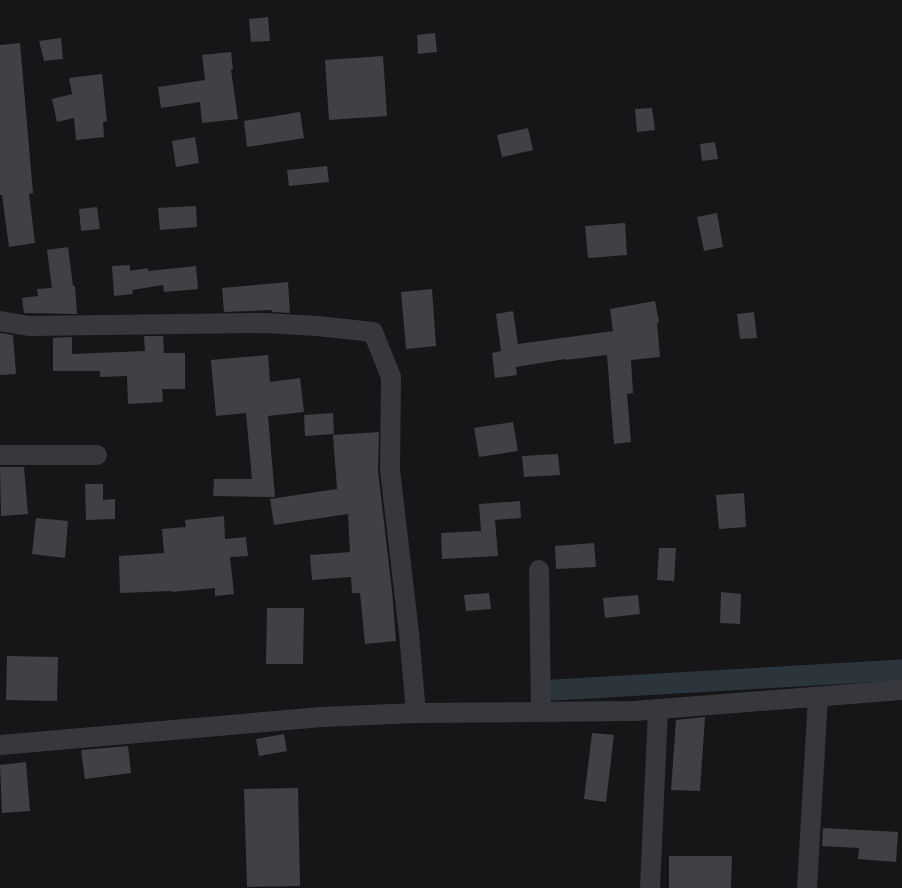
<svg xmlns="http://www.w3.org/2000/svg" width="902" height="888" font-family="Roboto,sans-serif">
<rect width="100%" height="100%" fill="#161618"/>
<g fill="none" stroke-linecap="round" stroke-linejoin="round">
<!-- canal -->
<path stroke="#2c353c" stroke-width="21" d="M 554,690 L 902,670"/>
</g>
<!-- building -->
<path fill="#404145" d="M 268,17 L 270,41 L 251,42 L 249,19 Z
M 435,33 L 437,52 L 418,54 L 417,35 Z
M 61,38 L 63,59 L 44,61 L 39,41 Z
M 20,43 L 33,193 L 29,194 L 35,243 L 9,247 L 2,195 L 0,195 L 0,45 Z
M 231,52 L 233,69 L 231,70 L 238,119 L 202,123 L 200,102 L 161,108 L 158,87 L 205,80 L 202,55 Z
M 383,56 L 387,116 L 329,120 L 325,60 Z
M 102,74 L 107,121 L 103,122 L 104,137 L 76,140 L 74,118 L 57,122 L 52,99 L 72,94 L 69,78 Z
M 652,108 L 655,130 L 637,132 L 635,109 Z
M 300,112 L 304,138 L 247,147 L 244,121 Z
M 528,128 L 533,150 L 502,157 L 497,135 Z
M 195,137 L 199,163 L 176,167 L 172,141 Z
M 715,142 L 718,159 L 702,161 L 700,144 Z
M 327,166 L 329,182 L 289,186 L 287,170 Z
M 196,206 L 197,227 L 160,230 L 158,208 Z
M 97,207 L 100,229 L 81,231 L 79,209 Z
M 717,213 L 723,247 L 704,251 L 697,217 Z
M 625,223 L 627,255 L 588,258 L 585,226 Z
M 68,247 L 73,286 L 75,286 L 77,314 L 24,313 L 22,298 L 38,296 L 37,289 L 52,288 L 47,250 Z
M 130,265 L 130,271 L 148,268 L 148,271 L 196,266 L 198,289 L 164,292 L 163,285 L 132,290 L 133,294 L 114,296 L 112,266 Z
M 288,282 L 290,313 L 272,312 L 272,310 L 224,312 L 222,288 Z
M 432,289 L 436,346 L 406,349 L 401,292 Z
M 655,301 L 659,322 L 657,323 L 660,357 L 631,360 L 633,393 L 627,394 L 631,442 L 614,444 L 607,355 L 565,360 L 565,359 L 516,367 L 517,375 L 495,378 L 492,353 L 501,351 L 496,314 L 513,311 L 518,344 L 613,331 L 610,309 Z
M 754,312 L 757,338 L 740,339 L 737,314 Z
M 0,333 L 13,335 L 16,374 L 0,375 Z
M 144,336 L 163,336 L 164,353 L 185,353 L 185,389 L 162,389 L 163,402 L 128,404 L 127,376 L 100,377 L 100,371 L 53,371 L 53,338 L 72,337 L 72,354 L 145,351 Z
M 268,355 L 270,382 L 300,378 L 304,412 L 268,416 L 275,497 L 213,496 L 214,479 L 252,479 L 246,413 L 216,416 L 211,360 Z
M 333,413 L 334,434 L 305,436 L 304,415 Z
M 513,422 L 518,451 L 479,457 L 474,428 Z
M 379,432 L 378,471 L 392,591 L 396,641 L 365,644 L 360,593 L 352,593 L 351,577 L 312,580 L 310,555 L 350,552 L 348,514 L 274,525 L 270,499 L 337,489 L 333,435 Z
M 558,454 L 560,475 L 524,477 L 522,456 Z
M 0,467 L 24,467 L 28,514 L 1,516 Z
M 85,484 L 103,484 L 103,500 L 115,499 L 115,519 L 86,520 Z
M 744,493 L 746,527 L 719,529 L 716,495 Z
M 520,501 L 521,518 L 495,520 L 498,556 L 442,559 L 441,533 L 481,531 L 479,504 Z
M 224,516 L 225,539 L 246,537 L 248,556 L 230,557 L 234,594 L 215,596 L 215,588 L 172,592 L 171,591 L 120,593 L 119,556 L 164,553 L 162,529 L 186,527 L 185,520 Z
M 36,518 L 68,521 L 65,558 L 32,554 Z
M 594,543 L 596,567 L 556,569 L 555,546 Z
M 659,548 L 676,548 L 674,581 L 657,580 Z
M 721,592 L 741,594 L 740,624 L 720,623 Z
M 489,593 L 491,609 L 466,611 L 464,595 Z
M 638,595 L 640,614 L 605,618 L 603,598 Z
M 267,608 L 304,608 L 303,664 L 266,664 Z
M 7,656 L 58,657 L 57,701 L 6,700 Z
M 705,717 L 700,791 L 671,790 L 676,720 Z
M 592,733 L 614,735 L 606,802 L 584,799 Z
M 284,734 L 287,751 L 259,756 L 256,739 Z
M 128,746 L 131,773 L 85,779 L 81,750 Z
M 26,762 L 30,811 L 2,813 L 0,765 Z
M 298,788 L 300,886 L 247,887 L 244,789 Z
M 823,828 L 898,832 L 896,862 L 858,859 L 859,848 L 822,846 Z
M 669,856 L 732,856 L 731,888 L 669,888 Z"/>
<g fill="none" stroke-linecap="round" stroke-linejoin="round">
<!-- minor -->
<path stroke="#37383d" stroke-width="20" d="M 0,321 L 29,326 L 265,323 L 317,326 L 373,332 L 391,377 L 390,470 L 409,633 L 416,713
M 0,455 L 97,455
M 539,570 L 541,712
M 0,745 L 321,717 L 416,713 L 634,711 L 902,690
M 650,888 L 658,709
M 807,888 L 818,697"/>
</g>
</svg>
